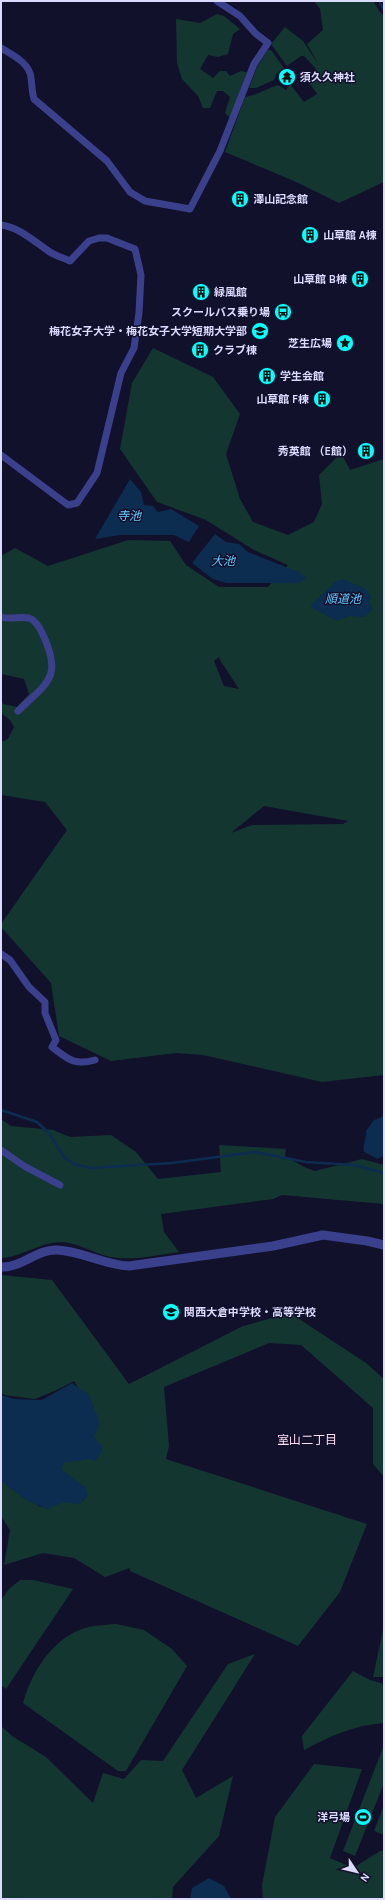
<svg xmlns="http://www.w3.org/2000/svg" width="385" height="1900" font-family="Karla,'Noto Sans JP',sans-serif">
<rect width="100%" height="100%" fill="#12112c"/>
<!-- green -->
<path fill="#133631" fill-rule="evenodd" d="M 314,1 L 373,1 L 380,12 L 384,16 L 384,182 L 339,203 L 294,181 L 225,152 L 245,97 C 256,96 267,88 278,85 L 286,90 L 290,84 L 304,102 L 317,94 L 308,81 L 315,74 L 316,69 L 304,56 L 301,56 L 287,66 L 271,44 L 285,27 L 303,41 L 319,65 L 307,44 L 323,30 L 320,9 Z
M 217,14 L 224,16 L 240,29 L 233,34 L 228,54 L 218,57 L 208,55 L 200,69 L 213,78 L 220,71 L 226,71 L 230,76 L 241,71 L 247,72 L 230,118 L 225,113 L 230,97 L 223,91 L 217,91 L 210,108 L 203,108 L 198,96 L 182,79 L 177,63 L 176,19 L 200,23 Z
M 268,50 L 271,50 L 284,68 L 276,74 L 274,80 L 256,88 L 249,88 L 258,65 Z
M 153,348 L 213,377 L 240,414 L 226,454 L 240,499 L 253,522 L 288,535 L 314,522 L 322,504 L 319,475 L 341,453 L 350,470 L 384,459 L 384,1075 L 322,1082 L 203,1055 L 176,1053 L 111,1061 L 59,1036 L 51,983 L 1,927 L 1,924 L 67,830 L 45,802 L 1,795 L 1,742 L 8,739 L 14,727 L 10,720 L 1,713 L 1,700 L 3,704 L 17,707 L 29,694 L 24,679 L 1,674 L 1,556 L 15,548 L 48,566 L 128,540 L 170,541 L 186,565 L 219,587 L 268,587 L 288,565 L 254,550 L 206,520 L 157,502 L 120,449 L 132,383 ZM 219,657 L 220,660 L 239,689 L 224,686 L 214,661 ZM 264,806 L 348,821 L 343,824 L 252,825 L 231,833 Z
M 1,1119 L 11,1126 L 53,1130 L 70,1137 L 111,1135 L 136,1152 L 158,1179 L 221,1172 L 219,1145 L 286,1149 L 285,1156 L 304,1167 L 315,1171 L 362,1159 L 384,1165 L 384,1204 L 282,1195 L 273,1199 L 161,1214 L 164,1232 L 179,1252 C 156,1255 129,1262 106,1256 C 92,1252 77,1243 62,1242 C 39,1242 23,1257 1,1258 Z
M 1,1275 L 52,1280 L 129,1384 L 243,1326 L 290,1313 L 366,1363 L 384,1379 L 384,1477 L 373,1464 L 373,1408 L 301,1345 L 269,1343 L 164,1387 L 169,1446 L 165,1463 L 166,1459 L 367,1524 L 340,1592 L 298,1646 L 130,1571 L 130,1568 L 105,1577 L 74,1558 L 43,1553 L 4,1565 L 10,1530 L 1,1516 L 1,1472 L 16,1477 L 10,1488 L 16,1489 L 40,1507 L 64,1496 L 84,1501 L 56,1464 L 87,1435 L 97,1419 L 74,1381 L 59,1389 L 35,1399 L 4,1395 L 1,1392 Z
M 20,1580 L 33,1580 L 73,1589 L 6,1689 L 1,1685 L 1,1600 L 9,1589 Z
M 116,1624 L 144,1630 L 172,1649 L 187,1666 L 126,1771 L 118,1771 L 23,1703 C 32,1671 54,1635 89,1627 C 97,1625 107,1625 116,1624 Z
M 384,1625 L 384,1677 L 373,1677 Z
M 255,1654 L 182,1770 L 196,1798 L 233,1776 L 219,1836 L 173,1887 L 172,1899 L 1,1899 L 1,1726 L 12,1736 L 46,1757 L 93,1803 L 103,1773 L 124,1779 L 141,1760 L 163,1761 L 228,1664 Z
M 353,1671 L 370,1680 L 384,1684 L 384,1723 C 355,1725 330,1736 304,1750 L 302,1736 Z
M 384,1745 L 384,1783 L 355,1856 L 343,1851 Z
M 314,1764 L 362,1769 L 330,1858 L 353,1868 L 380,1851 L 384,1851 L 384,1899 L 263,1899 L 262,1885 L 275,1817 Z
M 384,1805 L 384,1835 L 374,1831 Z"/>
<!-- water -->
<path fill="#0c2c50" d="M 130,479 L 141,492 L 144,505 L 153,506 L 158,512 L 171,509 L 199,526 L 189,542 L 174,535 L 120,535 L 95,539 Z
M 215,534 L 226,542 L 239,544 L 248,552 L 301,573 L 306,578 L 299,583 L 226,583 L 213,579 L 192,563 Z
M 342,579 L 366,589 L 371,597 L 369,602 L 373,609 L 364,617 L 349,616 L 336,621 L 310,606 L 336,581 Z
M 384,1116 L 383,1156 L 378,1159 L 364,1152 C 362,1144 367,1139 366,1131 L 374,1120 Z
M 72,1383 L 89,1395 L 99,1421 L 98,1429 L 94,1437 L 102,1446 L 102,1452 L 95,1461 L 89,1459 L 63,1463 L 62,1470 L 86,1488 L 88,1495 L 80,1504 L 64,1502 L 47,1509 L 26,1500 L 1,1481 L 1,1395 L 14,1399 L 42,1400 Z
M 209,1878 L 224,1886 L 231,1899 L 190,1899 L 192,1888 Z"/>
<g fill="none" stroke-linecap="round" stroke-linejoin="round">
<!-- stream -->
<path stroke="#0c2c50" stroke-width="2.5" d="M 379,1 L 384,10
M 1,1110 L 37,1122 L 49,1133 L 64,1157 L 74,1164 L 90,1168 L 172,1163 L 255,1152 L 306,1162 L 354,1165 L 384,1173"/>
<!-- minor -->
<path stroke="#3b408c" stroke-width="7" d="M 1,48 C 12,55 30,63 31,78 C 32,85 32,92 34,99 L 107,161 L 130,192 L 145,201 L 190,209 L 220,151 L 254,64 L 268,43 L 255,33 L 240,16 L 217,1
M 1,225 C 19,227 35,242 50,252 C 56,256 64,258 70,261 L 89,241 L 99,238 L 107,238 L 135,249 L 141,275 L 139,313 L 134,348 L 121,373 L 97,473 L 77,503 L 68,505 L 1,455
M 1,617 C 10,620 20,616 29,618 C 36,620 41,630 44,637 C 63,679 45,684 18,711
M 1,954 L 10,960 L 29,987 L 45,1002 L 45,1013 L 56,1040 L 52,1047 C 68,1059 74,1066 95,1060
M 1,1150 L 24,1166 L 60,1185"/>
<!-- tertiary -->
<path stroke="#3b408c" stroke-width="9" d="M 1,1267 C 22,1268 37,1249 57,1250 C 82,1251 104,1265 129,1266 L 273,1246 L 323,1235 L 367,1241 L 384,1245"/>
</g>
<!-- icons -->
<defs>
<g id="temple-disc" transform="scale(0.9)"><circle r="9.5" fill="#07fffe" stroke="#12112c"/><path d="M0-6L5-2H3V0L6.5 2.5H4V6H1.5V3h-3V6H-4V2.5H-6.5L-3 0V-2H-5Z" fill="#111"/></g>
<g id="building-disc" transform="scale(0.9)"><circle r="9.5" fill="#07fffe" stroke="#12112c"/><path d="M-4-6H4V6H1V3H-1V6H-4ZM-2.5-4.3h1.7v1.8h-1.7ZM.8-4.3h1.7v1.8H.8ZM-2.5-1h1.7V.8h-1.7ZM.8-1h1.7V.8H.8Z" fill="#111"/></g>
<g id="bus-disc" transform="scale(0.9)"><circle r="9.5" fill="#07fffe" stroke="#12112c"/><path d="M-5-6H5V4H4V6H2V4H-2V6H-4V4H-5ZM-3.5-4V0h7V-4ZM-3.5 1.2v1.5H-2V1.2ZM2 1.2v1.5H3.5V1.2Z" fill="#111"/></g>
<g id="university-disc" transform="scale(0.9)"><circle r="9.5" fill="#07fffe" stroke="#12112c"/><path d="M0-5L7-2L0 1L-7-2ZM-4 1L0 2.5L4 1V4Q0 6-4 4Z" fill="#111"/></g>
<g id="sight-disc" transform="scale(0.9)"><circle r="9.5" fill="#07fffe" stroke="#12112c"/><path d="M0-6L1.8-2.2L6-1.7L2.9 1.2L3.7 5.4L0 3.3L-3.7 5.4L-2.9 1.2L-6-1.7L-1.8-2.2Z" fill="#111"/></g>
<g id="school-disc" transform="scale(0.9)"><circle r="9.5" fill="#07fffe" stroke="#12112c"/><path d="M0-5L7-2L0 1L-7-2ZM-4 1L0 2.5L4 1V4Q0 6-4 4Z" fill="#111"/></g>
<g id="stadium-disc" transform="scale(0.9)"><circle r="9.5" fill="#07fffe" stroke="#12112c"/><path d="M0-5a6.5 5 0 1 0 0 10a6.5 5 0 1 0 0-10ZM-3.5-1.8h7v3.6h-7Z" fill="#111"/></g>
</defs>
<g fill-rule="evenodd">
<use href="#temple-disc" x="287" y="77"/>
<use href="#building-disc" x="240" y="199"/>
<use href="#building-disc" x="310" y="235"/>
<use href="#building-disc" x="360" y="279"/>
<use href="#building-disc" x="201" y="292"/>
<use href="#bus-disc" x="283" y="312"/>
<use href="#university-disc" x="260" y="331"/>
<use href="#sight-disc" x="345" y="343"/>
<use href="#building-disc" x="200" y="350"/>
<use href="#building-disc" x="267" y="376"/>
<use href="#building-disc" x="322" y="399"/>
<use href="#building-disc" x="366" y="451"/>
<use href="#school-disc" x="171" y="1312"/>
<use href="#stadium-disc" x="363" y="1817"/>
</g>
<g text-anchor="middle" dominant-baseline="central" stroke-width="3" stroke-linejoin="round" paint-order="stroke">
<!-- poi labels -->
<g font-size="11" font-weight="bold" fill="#dcdbff" stroke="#12112c" text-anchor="start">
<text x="300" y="77">須久久神社</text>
<text x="253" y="199">澤山記念館</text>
<text x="323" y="235">山草館 A棟</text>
<text x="347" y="279" text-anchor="end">山草館 B棟</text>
<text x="214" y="292">緑風館</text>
<text x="270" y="312" text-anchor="end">スクールバス乗り場</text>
<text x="247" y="331" text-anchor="end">梅花女子大学・梅花女子大学短期大学部</text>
<text x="332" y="343" text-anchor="end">芝生広場</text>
<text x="213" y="350">クラブ棟</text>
<text x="280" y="376">学生会館</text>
<text x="309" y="399" text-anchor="end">山草館 F棟</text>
<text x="353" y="451" text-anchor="end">秀英館 （E館）</text>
<text x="184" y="1312">関西大倉中学校・高等学校</text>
<text x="350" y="1817" text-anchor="end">洋弓場</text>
</g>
<!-- water labels -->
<g font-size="12" font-style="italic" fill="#69caff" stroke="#12112c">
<text x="129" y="516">寺池</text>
<text x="223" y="561">大池</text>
<text x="343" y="599">順道池</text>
</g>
<!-- neighbourhood labels -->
<g font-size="12" fill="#ffddf6" stroke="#12112c">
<text x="307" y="1440">室山二丁目</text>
</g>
</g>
<!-- border -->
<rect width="385" height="1900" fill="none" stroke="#dcdbff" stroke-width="4"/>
<!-- north arrow -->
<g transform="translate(357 1872) rotate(125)" stroke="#12112c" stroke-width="3" paint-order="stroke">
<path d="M0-3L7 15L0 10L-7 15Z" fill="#dcdbff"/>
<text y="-6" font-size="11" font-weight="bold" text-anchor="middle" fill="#dcdbff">N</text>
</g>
</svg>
